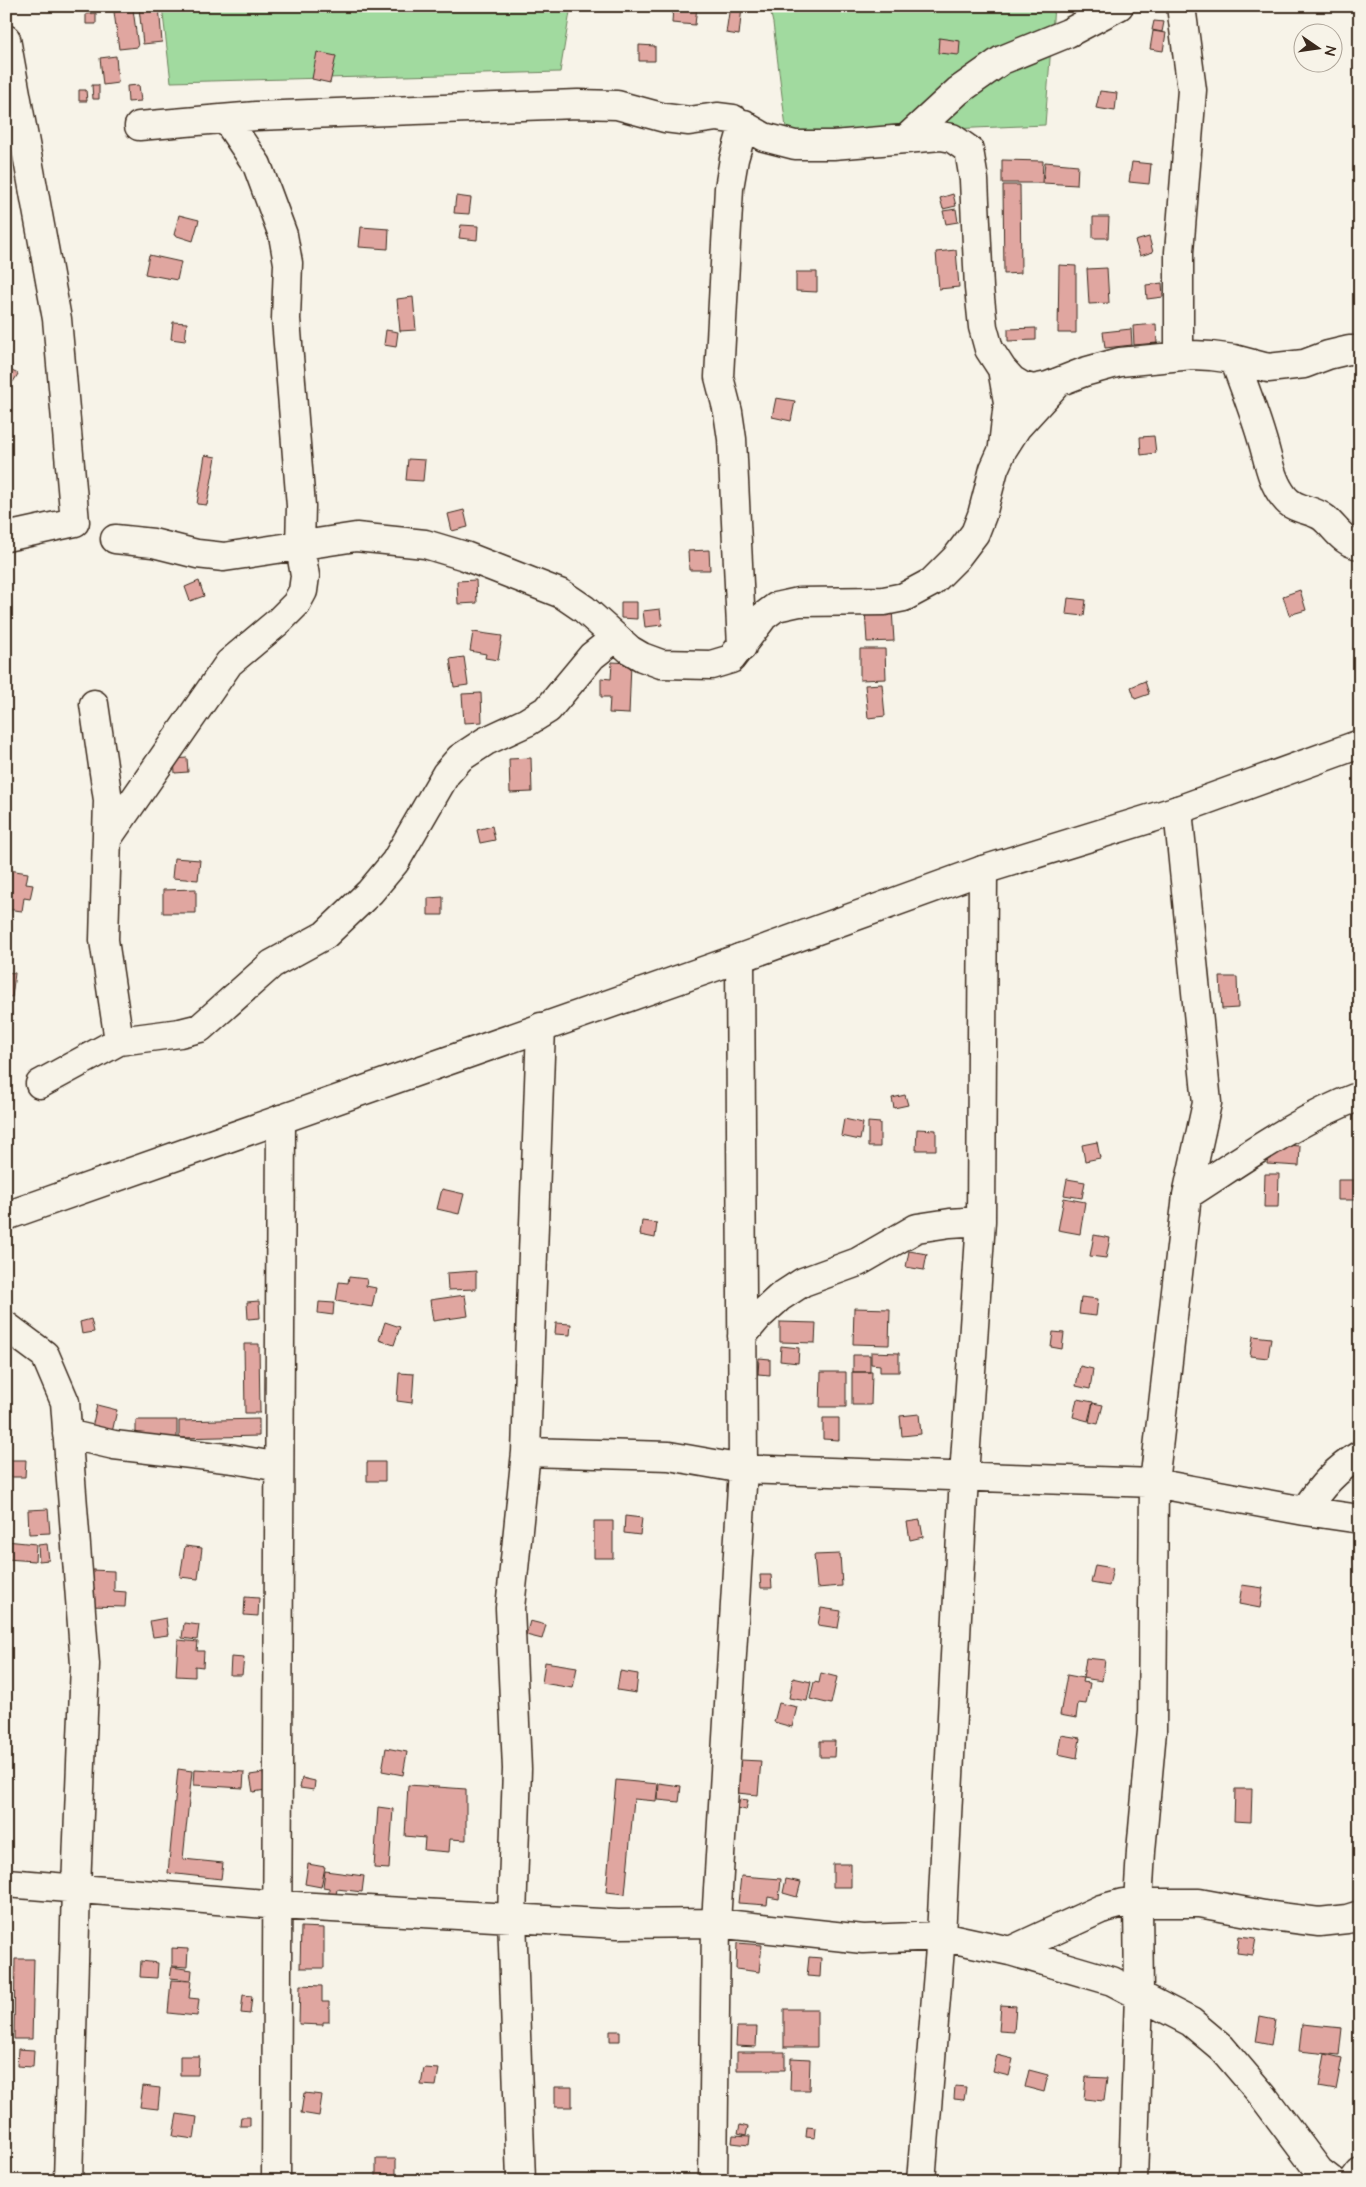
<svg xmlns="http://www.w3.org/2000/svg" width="1366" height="2187" font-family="'Architects Daughter',sans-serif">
<rect width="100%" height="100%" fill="#f7f3e8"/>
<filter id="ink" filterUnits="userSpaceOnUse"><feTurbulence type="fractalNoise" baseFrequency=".02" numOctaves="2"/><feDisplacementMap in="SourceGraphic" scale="10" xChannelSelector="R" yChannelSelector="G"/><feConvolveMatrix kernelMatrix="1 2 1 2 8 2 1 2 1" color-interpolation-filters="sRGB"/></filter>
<g filter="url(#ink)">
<!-- green -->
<path fill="#a1da9f" stroke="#6e825e" d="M 162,6 L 571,6 L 560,72 L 171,82 Z
M 769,6 L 1054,6 L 1045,125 L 787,136 L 773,23 Z"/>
<!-- building -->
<path fill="#e0a6a0" stroke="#3b2a1e" d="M 159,6 L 162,42 L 143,44 L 139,8 Z
M 673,6 L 697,6 L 695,25 L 672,23 Z
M 730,6 L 742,7 L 739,35 L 726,33 Z
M 133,9 L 138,47 L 119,49 L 114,12 Z
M 96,13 L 96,24 L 86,24 L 86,14 Z
M 1154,21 L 1164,22 L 1162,32 L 1152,30 Z
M 1153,31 L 1166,33 L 1163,51 L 1150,49 Z
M 939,38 L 960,41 L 959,55 L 938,53 Z
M 639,45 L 655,46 L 655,61 L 639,61 Z
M 317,52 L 336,56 L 330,83 L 312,79 Z
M 116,56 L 118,83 L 103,85 L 100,58 Z
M 92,85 L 99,85 L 99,99 L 93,99 Z
M 139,85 L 141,101 L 128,102 L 127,86 Z
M 79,90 L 86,90 L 87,101 L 79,101 Z
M 1100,91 L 1117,93 L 1115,111 L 1096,108 Z
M 1002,160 L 1043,161 L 1042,183 L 1002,183 Z
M 1045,162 L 1078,165 L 1077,185 L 1043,183 Z
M 1132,162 L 1151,164 L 1149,184 L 1129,182 Z
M 1003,185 L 1020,185 L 1021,273 L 1004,274 Z
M 953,194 L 956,206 L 943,209 L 940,198 Z
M 456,196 L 471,198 L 469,214 L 454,213 Z
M 956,209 L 958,222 L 946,224 L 943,211 Z
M 179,215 L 199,220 L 193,241 L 174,235 Z
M 1093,217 L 1109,217 L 1108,238 L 1093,238 Z
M 461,225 L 478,226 L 477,240 L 459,238 Z
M 361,227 L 389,229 L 388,249 L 359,247 Z
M 1149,237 L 1153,252 L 1140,256 L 1135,241 Z
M 956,250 L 959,287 L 939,289 L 936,252 Z
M 149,255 L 181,262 L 177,280 L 145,274 Z
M 1059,265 L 1076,266 L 1076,333 L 1058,333 Z
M 1107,268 L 1109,303 L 1089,304 L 1087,269 Z
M 796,272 L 817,272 L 817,292 L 796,291 Z
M 1162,283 L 1163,297 L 1147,299 L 1146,285 Z
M 413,297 L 416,330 L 400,331 L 397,299 Z
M 173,322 L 187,323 L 185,341 L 171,339 Z
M 1156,324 L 1157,343 L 1134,345 L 1133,326 Z
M 1036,328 L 1036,340 L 1008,341 L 1008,329 Z
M 1131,329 L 1132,345 L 1105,348 L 1103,332 Z
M 386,330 L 398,332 L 396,347 L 384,345 Z
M 6,368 L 18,374 L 13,382 L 6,378 Z
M 776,398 L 795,401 L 791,421 L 772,417 Z
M 1154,436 L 1156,453 L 1141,455 L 1140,437 Z
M 205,455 L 216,457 L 207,505 L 197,504 Z
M 408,459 L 425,460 L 423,481 L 406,480 Z
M 464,510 L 468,527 L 452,531 L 448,514 Z
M 709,550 L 710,570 L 689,570 L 688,551 Z
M 476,580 L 477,603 L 458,604 L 457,581 Z
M 199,581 L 204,596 L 190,601 L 185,587 Z
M 1300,590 L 1306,610 L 1289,615 L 1283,596 Z
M 1068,598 L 1086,600 L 1084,616 L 1066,614 Z
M 621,602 L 637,602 L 637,619 L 621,618 Z
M 660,609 L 662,625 L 645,627 L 643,611 Z
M 892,609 L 894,641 L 867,642 L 865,610 Z
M 473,632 L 502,636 L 498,660 L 485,658 L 486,654 L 470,651 Z
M 860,649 L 885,649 L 886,679 L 860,680 Z
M 464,657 L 468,685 L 454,687 L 450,659 Z
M 612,662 L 631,663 L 629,714 L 609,713 L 610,697 L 601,697 L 601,678 L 611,679 Z
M 1145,681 L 1149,694 L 1135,699 L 1131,687 Z
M 882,684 L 885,716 L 868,718 L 865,685 Z
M 481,693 L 482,722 L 464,723 L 462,694 Z
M 187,758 L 188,772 L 175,773 L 174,759 Z
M 531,758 L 532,792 L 510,793 L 509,759 Z
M 492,826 L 495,840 L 480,843 L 477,830 Z
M 174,858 L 200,860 L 198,880 L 172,878 Z
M 9,870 L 28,873 L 26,884 L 33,885 L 30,899 L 24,898 L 22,911 L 6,909 Z
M 196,889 L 196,913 L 163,913 L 163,890 Z
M 443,897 L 443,915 L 428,915 L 428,898 Z
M 6,972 L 15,973 L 12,997 L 6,996 Z
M 1220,977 L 1237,977 L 1238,1008 L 1222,1009 Z
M 905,1095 L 908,1105 L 894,1108 L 892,1098 Z
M 844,1119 L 863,1123 L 860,1140 L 841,1136 Z
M 868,1122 L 880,1123 L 880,1147 L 868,1147 Z
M 917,1129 L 936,1130 L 936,1150 L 916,1150 Z
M 1097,1142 L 1100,1158 L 1085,1161 L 1082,1145 Z
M 1269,1144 L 1300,1146 L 1299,1166 L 1267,1164 Z
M 1265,1174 L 1279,1174 L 1278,1207 L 1264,1207 Z
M 1067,1179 L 1085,1182 L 1082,1198 L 1064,1195 Z
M 1338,1180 L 1355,1180 L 1355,1200 L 1338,1200 Z
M 442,1189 L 464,1194 L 459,1214 L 437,1209 Z
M 1064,1198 L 1085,1202 L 1080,1234 L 1058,1230 Z
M 642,1221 L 657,1223 L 655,1238 L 640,1235 Z
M 1094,1235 L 1110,1238 L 1106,1258 L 1090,1256 Z
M 909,1251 L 927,1254 L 924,1270 L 906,1267 Z
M 476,1271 L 476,1289 L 448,1290 L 447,1273 Z
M 349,1277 L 367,1279 L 366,1286 L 376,1288 L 372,1307 L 336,1301 L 339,1282 L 348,1283 Z
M 465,1295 L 468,1316 L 433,1321 L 430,1300 Z
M 1081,1297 L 1098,1299 L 1096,1316 L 1079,1314 Z
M 259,1301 L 260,1318 L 248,1319 L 247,1302 Z
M 319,1302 L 334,1303 L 333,1315 L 318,1313 Z
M 854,1308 L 890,1309 L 889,1345 L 853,1344 Z
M 91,1319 L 94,1332 L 82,1334 L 80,1322 Z
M 385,1322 L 400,1327 L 394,1345 L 379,1340 Z
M 780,1322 L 816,1323 L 815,1343 L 780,1342 Z
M 556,1323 L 571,1324 L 570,1335 L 555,1334 Z
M 1053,1332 L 1064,1333 L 1062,1349 L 1051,1347 Z
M 1253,1336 L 1271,1338 L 1268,1358 L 1250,1356 Z
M 244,1344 L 259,1344 L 260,1413 L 245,1413 Z
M 781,1346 L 799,1348 L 798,1363 L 780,1361 Z
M 871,1352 L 899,1353 L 899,1372 L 880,1372 L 880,1365 L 871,1364 Z
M 853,1355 L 870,1355 L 870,1372 L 853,1372 Z
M 759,1358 L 770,1359 L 770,1375 L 758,1374 Z
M 1080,1366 L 1093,1369 L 1090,1389 L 1076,1386 Z
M 821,1372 L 846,1372 L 846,1407 L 820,1407 Z
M 852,1372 L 872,1372 L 871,1405 L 852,1405 Z
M 399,1373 L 414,1374 L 412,1403 L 397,1401 Z
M 1077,1399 L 1093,1402 L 1088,1421 L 1073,1417 Z
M 1093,1403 L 1103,1405 L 1098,1424 L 1089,1422 Z
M 97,1405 L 117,1410 L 111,1437 L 91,1432 Z
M 919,1414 L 921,1434 L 902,1436 L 900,1416 Z
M 823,1418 L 839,1418 L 839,1440 L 823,1439 Z
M 259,1419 L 259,1436 L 179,1438 L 179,1421 Z
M 136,1420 L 177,1420 L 177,1438 L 136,1438 Z
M 6,1460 L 26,1460 L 25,1477 L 6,1477 Z
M 367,1462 L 385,1462 L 385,1481 L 367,1481 Z
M 48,1509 L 50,1533 L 29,1534 L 28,1510 Z
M 625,1516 L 642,1518 L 640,1535 L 624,1533 Z
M 920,1520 L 923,1537 L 910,1540 L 907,1522 Z
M 594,1521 L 613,1521 L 613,1558 L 594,1558 Z
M 6,1541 L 36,1544 L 35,1561 L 6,1559 Z
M 47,1544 L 49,1560 L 39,1561 L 38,1545 Z
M 185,1546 L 202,1548 L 198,1579 L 180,1577 Z
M 840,1554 L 842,1586 L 817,1588 L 814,1555 Z
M 1095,1565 L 1113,1568 L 1109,1586 L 1091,1583 Z
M 91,1570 L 114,1571 L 114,1591 L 126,1592 L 125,1607 L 90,1606 Z
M 760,1575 L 771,1575 L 772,1588 L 761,1588 Z
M 1242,1585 L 1263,1588 L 1260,1608 L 1239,1604 Z
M 245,1597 L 259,1598 L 258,1616 L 244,1615 Z
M 821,1608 L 841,1611 L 838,1628 L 818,1625 Z
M 166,1618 L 168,1635 L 153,1637 L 150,1621 Z
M 530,1621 L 546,1625 L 542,1639 L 526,1635 Z
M 184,1623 L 199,1625 L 197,1640 L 182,1638 Z
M 178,1640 L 198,1642 L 197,1651 L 204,1651 L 203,1667 L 195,1666 L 195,1677 L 176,1676 Z
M 231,1657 L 244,1658 L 242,1675 L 230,1675 Z
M 1086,1658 L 1105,1660 L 1102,1681 L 1083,1678 Z
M 545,1662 L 577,1667 L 573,1688 L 542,1683 Z
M 620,1671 L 638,1674 L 636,1693 L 617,1690 Z
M 821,1673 L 837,1677 L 831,1704 L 810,1699 L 814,1682 L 819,1683 Z
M 1067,1675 L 1083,1678 L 1082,1682 L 1090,1683 L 1086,1704 L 1078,1703 L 1076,1718 L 1060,1715 Z
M 793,1678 L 811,1682 L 807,1701 L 789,1698 Z
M 779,1703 L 797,1707 L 792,1727 L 774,1722 Z
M 1061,1735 L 1080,1738 L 1077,1758 L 1058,1754 Z
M 820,1741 L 835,1741 L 834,1757 L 820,1757 Z
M 386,1748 L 407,1752 L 403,1775 L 382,1771 Z
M 740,1760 L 761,1761 L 758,1795 L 737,1793 Z
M 178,1769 L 192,1771 L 183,1859 L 223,1863 L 221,1879 L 168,1873 Z
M 195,1769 L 244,1772 L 243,1788 L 194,1785 Z
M 263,1773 L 266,1790 L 253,1792 L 250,1775 Z
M 302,1778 L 315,1781 L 314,1790 L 300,1788 Z
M 616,1780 L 658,1784 L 656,1801 L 634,1799 L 625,1894 L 606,1892 Z
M 659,1783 L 681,1786 L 679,1802 L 658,1800 Z
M 408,1785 L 466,1789 L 466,1840 L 450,1839 L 449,1852 L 424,1850 L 425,1838 L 405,1836 Z
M 1235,1789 L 1252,1789 L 1251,1822 L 1234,1821 Z
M 740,1799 L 748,1800 L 746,1810 L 738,1808 Z
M 378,1807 L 393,1809 L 389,1869 L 374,1868 Z
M 308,1864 L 325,1867 L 321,1887 L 305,1884 Z
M 833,1864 L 851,1864 L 851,1887 L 833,1887 Z
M 325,1871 L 364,1876 L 362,1892 L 337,1889 L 336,1895 L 329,1894 L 329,1888 L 323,1887 Z
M 741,1876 L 781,1879 L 779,1899 L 768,1897 L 767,1905 L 738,1903 Z
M 786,1879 L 801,1882 L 797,1897 L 783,1893 Z
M 301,1927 L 324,1928 L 324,1968 L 300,1968 Z
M 1239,1936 L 1256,1938 L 1253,1955 L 1237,1953 Z
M 737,1943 L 762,1945 L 759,1972 L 736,1969 Z
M 172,1948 L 188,1949 L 187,1967 L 172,1966 Z
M 809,1957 L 821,1958 L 820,1977 L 807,1976 Z
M 15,1959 L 34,1959 L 32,2039 L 14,2039 Z
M 141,1961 L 158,1963 L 157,1978 L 140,1977 Z
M 172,1967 L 192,1970 L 191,1980 L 170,1978 Z
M 171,1980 L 191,1981 L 189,1998 L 199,1999 L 197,2016 L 168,2013 Z
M 300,1985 L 322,1986 L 322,2002 L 329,2002 L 329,2022 L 323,2022 L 323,2025 L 299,2024 Z
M 243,1995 L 252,1996 L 250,2014 L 241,2013 Z
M 1001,2005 L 1016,2006 L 1014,2032 L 999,2031 Z
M 784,2009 L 817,2009 L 817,2047 L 784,2047 Z
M 1260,2017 L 1275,2020 L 1271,2045 L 1256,2042 Z
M 1302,2024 L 1342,2028 L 1339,2055 L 1299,2051 Z
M 737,2027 L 757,2027 L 756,2047 L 736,2046 Z
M 610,2031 L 620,2031 L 620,2041 L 610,2041 Z
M 18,2049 L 34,2050 L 33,2067 L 17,2066 Z
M 737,2052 L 785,2052 L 785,2070 L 737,2070 Z
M 1325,2054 L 1342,2058 L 1336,2090 L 1319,2087 Z
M 997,2055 L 1013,2059 L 1009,2076 L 993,2072 Z
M 180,2056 L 199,2056 L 198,2075 L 180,2075 Z
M 791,2058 L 810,2059 L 809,2090 L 790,2090 Z
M 424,2068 L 439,2069 L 436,2086 L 421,2085 Z
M 1029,2070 L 1048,2075 L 1044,2092 L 1025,2087 Z
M 1086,2077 L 1107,2078 L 1104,2101 L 1084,2099 Z
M 143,2086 L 160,2088 L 158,2109 L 140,2107 Z
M 955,2086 L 966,2087 L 964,2100 L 954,2099 Z
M 555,2087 L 572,2087 L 572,2107 L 555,2107 Z
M 304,2093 L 322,2095 L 319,2116 L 301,2113 Z
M 177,2114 L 197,2117 L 194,2139 L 173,2136 Z
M 241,2117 L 250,2117 L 250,2126 L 240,2126 Z
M 740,2125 L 748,2127 L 746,2135 L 738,2133 Z
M 807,2127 L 816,2128 L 815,2138 L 806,2137 Z
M 733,2135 L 750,2136 L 749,2145 L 732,2143 Z
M 376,2159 L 396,2159 L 396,2181 L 376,2181 Z"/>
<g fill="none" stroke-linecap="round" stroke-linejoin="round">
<!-- minor casing -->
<g stroke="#3b2a1e" stroke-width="31">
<path id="minor" d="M 6,39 L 57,319 L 75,522 L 6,537
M 139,126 L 256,116 L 578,104 L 617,105 L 665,118 L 689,121 L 717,117 L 733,119 L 764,137 L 795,145 L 833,145 L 941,136 L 952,138 L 969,150 L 974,180 L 979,288 L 983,327 L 989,349 L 1002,369 L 1012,380 L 1022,386 L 1033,389 L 1048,386 L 1084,372 L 1120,362 L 1162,358 L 1192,355 L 1211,356 L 1234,359 L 1268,368 L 1304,364 L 1328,355 L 1349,350 L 1360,350
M 906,139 L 958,91 L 1002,60 L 1068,33 L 1119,6
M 1179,356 L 1179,252 L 1192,90 L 1181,6
M 1234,359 C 1244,386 1254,412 1262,439 C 1268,458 1271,481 1284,497 C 1294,511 1311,508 1324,518 C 1336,528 1343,543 1360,545
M 1002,369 L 1008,402 L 1003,446
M 115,539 L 153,543 L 197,554 L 224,557 L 356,537 L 425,544 L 465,556 L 562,594 L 584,609 L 630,650 L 642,657 L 661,664 L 711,665 L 731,659 L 764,616 L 776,607 L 799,602 L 884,601 L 904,597 L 932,582 L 956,558 L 975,533 L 982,515 L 994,469 L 1003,449 L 1017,427 L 1058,382
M 742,647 L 732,439 L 728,412 L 719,377 L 729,188 L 734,159 L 744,124
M 94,704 L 108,800 L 104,940 L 119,1041
M 107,839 L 229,663 L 279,621 L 296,604 L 303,591 L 305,576 L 300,546 L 301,506 L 286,319 L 288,263 L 283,235 L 257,165 L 226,119
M 40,1084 L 119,1041 L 180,1033 L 200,1028 L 272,964 L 325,935 L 370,892 L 395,862 L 446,774 L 460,758 L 486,741 L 527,722 L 548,709 L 592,656 L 615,638
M 1187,1195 C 1242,1160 1298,1119 1360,1096
M 6,1326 L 45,1355 L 65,1402 L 85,1664 L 76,1888 L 68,2181
M 742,1336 L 758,1317 L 780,1297 L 803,1282 L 858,1262 L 917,1228 L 950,1223 L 981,1221
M 67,1434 L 114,1445 L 234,1459 L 279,1467
M 526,1452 L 669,1456 L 743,1469 L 1154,1483 L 1305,1511 L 1360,1519
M 1305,1511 C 1319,1488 1336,1469 1360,1455
M 6,1883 L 278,1905 L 618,1924 L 716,1923 L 863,1939 L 941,1936 L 1010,1951 L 1112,1981 L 1191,2022 L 1222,2048 L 1263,2096 L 1319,2171 L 1332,2181
M 1010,1951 L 1101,1909 L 1123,1903 L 1199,1903 L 1264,1915 L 1319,1922 L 1347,1919 L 1360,1915
M 276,2181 L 281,1119
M 521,2181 L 512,1917 L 517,1769 L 510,1608 L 526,1452 L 541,1027
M 713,2181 L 716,1923 L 743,1469 L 740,958
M 921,2181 L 941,1936 L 964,1476 L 981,1221 L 983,870
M 1133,2181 L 1139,1994 L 1138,1903 L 1141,1851 L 1152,1731 L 1154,1483 L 1187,1195 L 1207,1103 L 1178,810
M 1354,2181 L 1360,2173"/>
</g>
<!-- secondary casing -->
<g stroke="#3b2a1e" stroke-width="31">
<path id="secondary" d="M 6,1216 L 740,958 L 983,870 L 1178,810 L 1360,744"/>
</g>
<!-- minor -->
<use href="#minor" stroke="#f7f3e8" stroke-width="28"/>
<!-- secondary -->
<use href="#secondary" stroke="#f7f3e8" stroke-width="28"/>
</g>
</g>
<!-- margin -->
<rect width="1366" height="2187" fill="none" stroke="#f7f3e8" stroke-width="25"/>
<rect x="12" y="12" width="1341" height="2162" fill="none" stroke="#3b2a1e" stroke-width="2" filter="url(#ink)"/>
<!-- north arrow -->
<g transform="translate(1318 48) rotate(103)"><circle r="24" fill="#f7f3e8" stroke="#aca397"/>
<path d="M0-4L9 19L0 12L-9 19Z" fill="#3b2a1e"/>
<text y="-8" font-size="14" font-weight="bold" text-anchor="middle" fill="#3b2a1e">N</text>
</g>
</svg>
